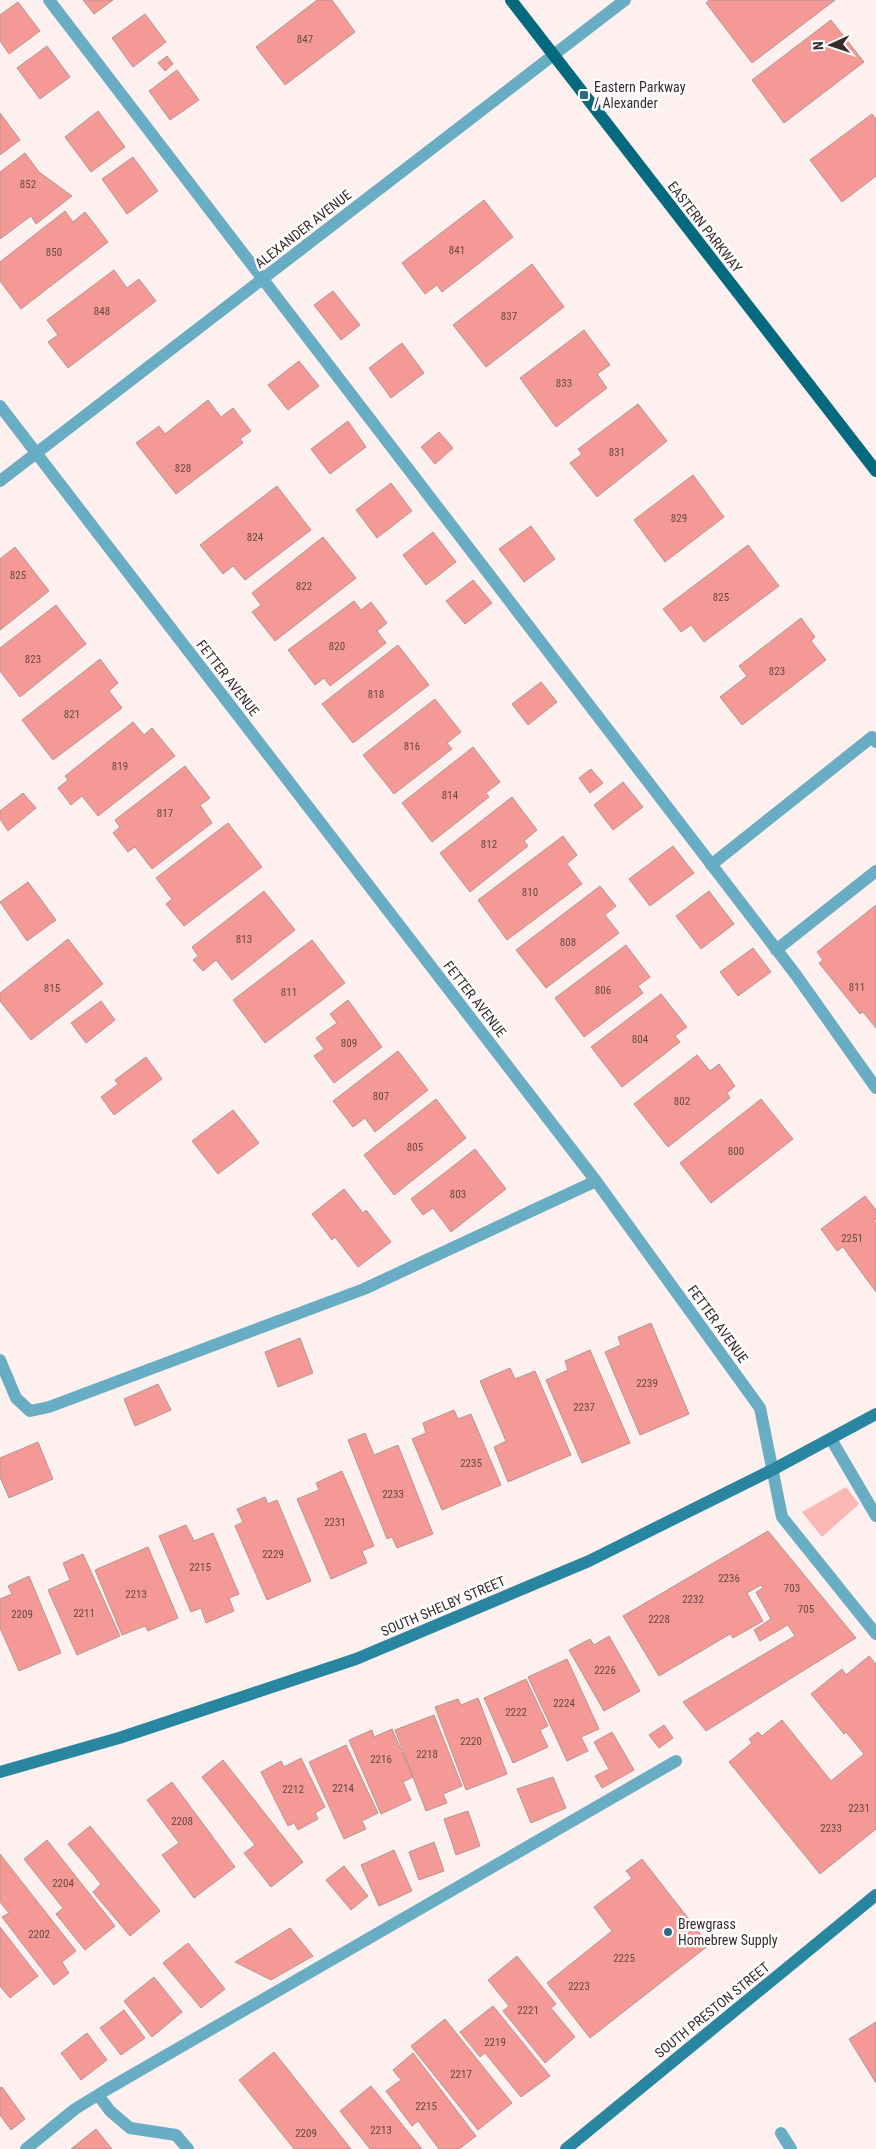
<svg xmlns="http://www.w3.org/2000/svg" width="876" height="2149" font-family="'Roboto Condensed',sans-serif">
<rect width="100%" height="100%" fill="#fef0ef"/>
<!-- green -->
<path fill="#fab7b3" d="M 846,1487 L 859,1504 L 822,1537 L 802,1512 Z"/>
<!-- building -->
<path fill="#f49995" stroke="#b49593" d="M 83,0 L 113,0 L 94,14 Z
M 317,0 L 332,0 L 355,32 L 285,85 L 256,47 Z
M 709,0 L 835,0 L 752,63 L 706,3 Z
M 18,2 L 40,31 L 9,54 L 0,41 L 0,15 Z
M 145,14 L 166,42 L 133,67 L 112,38 Z
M 831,20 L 864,62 L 784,123 L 752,80 Z
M 47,46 L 70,77 L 40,99 L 17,68 Z
M 167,56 L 173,64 L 165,71 L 158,63 Z
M 177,70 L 199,100 L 170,120 L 149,91 Z
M 98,111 L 125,147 L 91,172 L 65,137 Z
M 0,113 L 20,140 L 0,155 Z
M 872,114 L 876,119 L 876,176 L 842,202 L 810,160 Z
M 25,153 L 39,172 L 72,196 L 36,224 L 31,216 L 0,239 L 0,172 Z
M 133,157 L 158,191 L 127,214 L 102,179 Z
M 484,200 L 513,237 L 442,292 L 437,285 L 425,294 L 402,263 Z
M 65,211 L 73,222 L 85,212 L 108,242 L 21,309 L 0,281 L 0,262 Z
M 532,264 L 564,307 L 486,367 L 453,325 Z
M 114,270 L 127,288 L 139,279 L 156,301 L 68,368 L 48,342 L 58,335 L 47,320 Z
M 333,291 L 360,325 L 341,340 L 314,305 Z
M 584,330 L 610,365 L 597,374 L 607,388 L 556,427 L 520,378 Z
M 402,343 L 424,373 L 391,398 L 369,368 Z
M 299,361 L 319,386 L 288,410 L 268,385 Z
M 208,400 L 221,417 L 233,408 L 251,431 L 240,439 L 243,443 L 176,494 L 136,443 L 159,426 L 165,434 Z
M 638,404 L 667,441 L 597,497 L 570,463 L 582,454 L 578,449 Z
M 348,421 L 366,447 L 330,474 L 311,449 Z
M 439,432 L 453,448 L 435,464 L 421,447 Z
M 693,475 L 724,517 L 665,562 L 634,520 Z
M 391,483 L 412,511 L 377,538 L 356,510 Z
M 277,486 L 311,530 L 245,580 L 233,566 L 223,574 L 200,545 Z
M 531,526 L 555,559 L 524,582 L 499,549 Z
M 433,532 L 456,562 L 426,585 L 403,555 Z
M 323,537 L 356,578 L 275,641 L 252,612 L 261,605 L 252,593 Z
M 748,545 L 779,586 L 704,642 L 691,625 L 681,632 L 663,609 Z
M 15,547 L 49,591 L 0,630 L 0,559 Z
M 473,580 L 492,603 L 465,624 L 446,601 Z
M 354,601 L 361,610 L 371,602 L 387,623 L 377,631 L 386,643 L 330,686 L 324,678 L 315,685 L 288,650 Z
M 56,605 L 86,644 L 20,697 L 0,671 L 0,648 Z
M 801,618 L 815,637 L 811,641 L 826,660 L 742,725 L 720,697 L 747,676 L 739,666 Z
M 398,645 L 429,685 L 353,743 L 322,704 Z
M 100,659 L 118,683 L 109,691 L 122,708 L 53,760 L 22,720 Z
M 541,682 L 557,702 L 528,725 L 512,704 Z
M 435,699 L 461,732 L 447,743 L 452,749 L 394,794 L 363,755 Z
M 133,722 L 144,735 L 152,728 L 175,756 L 98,816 L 82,796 L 71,805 L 58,788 L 68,780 L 65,776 Z
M 473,747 L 500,782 L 486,793 L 489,797 L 432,842 L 402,803 Z
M 185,766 L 210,798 L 200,805 L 212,823 L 152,869 L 135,847 L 128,852 L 113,833 L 120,827 L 115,820 Z
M 591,769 L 603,783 L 590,793 L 579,778 Z
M 623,782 L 643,807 L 613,830 L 594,805 Z
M 23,793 L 36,808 L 8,831 L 0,819 L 0,811 Z
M 512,797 L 537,830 L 524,841 L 528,846 L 470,892 L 440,853 Z
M 228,823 L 262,867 L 184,926 L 166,904 L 172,899 L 156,878 Z
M 563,836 L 577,855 L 567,864 L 582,884 L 507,940 L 478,900 Z
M 673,846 L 694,873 L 650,906 L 629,879 Z
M 28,882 L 56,920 L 27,941 L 0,902 Z
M 600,886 L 616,906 L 605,915 L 619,933 L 546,988 L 516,950 Z
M 264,891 L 295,930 L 232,980 L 216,960 L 203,971 L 193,960 L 198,956 L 192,947 Z
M 709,891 L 734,924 L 701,949 L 676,916 Z
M 876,905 L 876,1028 L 863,1012 L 860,1014 L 819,963 L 823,960 L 817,952 Z
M 68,939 L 103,984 L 31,1040 L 0,1001 L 0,993 Z
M 312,940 L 345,983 L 265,1043 L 233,1000 Z
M 626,945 L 650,977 L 638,986 L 643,993 L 584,1037 L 555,998 Z
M 753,948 L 771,972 L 738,996 L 720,972 Z
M 661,994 L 687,1027 L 675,1036 L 680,1042 L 622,1087 L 591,1047 Z
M 348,1000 L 382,1047 L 334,1083 L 314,1056 L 324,1049 L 316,1038 L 337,1023 L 330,1014 Z
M 101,1001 L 115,1020 L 86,1043 L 71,1023 Z
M 398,1051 L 428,1090 L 375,1132 L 365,1118 L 353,1127 L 333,1101 Z
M 697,1055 L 710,1071 L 719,1064 L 735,1086 L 727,1093 L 730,1098 L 668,1147 L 634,1104 Z
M 146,1057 L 162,1079 L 114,1115 L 101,1097 L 118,1084 L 115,1080 Z
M 436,1099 L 466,1138 L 394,1195 L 364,1155 Z
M 761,1099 L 793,1139 L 711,1203 L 680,1163 Z
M 233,1110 L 259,1143 L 218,1174 L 192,1141 Z
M 475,1149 L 506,1189 L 451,1232 L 433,1208 L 423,1215 L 411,1199 Z
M 344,1189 L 363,1213 L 366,1210 L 391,1242 L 358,1267 L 335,1237 L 332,1240 L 312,1214 Z
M 865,1196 L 876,1210 L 876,1219 L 874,1220 L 876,1223 L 876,1292 L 843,1247 L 837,1251 L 821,1229 Z
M 651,1323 L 689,1414 L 640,1435 L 605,1352 L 621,1345 L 618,1337 Z
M 300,1338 L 313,1373 L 278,1387 L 265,1352 Z
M 590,1350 L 630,1443 L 582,1463 L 546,1380 L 568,1370 L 565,1361 Z
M 510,1368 L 515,1379 L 535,1371 L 571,1455 L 508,1482 L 494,1447 L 506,1441 L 480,1381 Z
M 158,1384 L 171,1410 L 135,1426 L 124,1399 Z
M 454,1410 L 458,1419 L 471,1414 L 501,1485 L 442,1510 L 412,1439 L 426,1433 L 423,1423 Z
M 365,1433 L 374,1455 L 398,1445 L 433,1534 L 397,1548 L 392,1537 L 387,1539 L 348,1440 Z
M 38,1442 L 53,1479 L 9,1498 L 0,1477 L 0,1458 Z
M 342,1471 L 374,1546 L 362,1551 L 367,1563 L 331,1579 L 297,1499 L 319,1490 L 316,1483 Z
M 265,1497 L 268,1504 L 277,1500 L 311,1581 L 267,1600 L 235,1526 L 243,1522 L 237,1509 Z
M 186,1525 L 194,1541 L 213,1533 L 239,1594 L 229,1598 L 234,1611 L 206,1623 L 201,1608 L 191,1612 L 159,1536 Z
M 768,1531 L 856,1638 L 706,1731 L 683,1702 L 795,1636 L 788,1625 L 760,1641 L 754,1630 L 771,1619 L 756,1592 L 763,1588 L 761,1585 L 747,1593 L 763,1621 L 733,1638 L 730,1634 L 659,1676 L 623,1616 Z
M 148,1547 L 178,1618 L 148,1631 L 145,1626 L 122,1635 L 95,1570 Z
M 83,1554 L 120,1636 L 77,1655 L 48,1590 L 70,1580 L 63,1563 Z
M 29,1576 L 61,1653 L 19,1671 L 0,1628 L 0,1599 L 12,1594 L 8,1586 Z
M 609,1636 L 640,1691 L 604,1711 L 569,1650 L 590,1639 L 594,1645 Z
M 869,1656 L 876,1664 L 876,1829 L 820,1874 L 729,1762 L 752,1743 L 749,1739 L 758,1732 L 762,1736 L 782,1720 L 831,1781 L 864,1754 L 846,1732 L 844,1734 L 811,1694 L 842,1669 L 846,1675 Z
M 567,1659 L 599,1729 L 581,1737 L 588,1751 L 567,1761 L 528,1677 Z
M 526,1679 L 548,1726 L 540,1730 L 548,1747 L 513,1763 L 484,1698 Z
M 478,1698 L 507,1774 L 466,1790 L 435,1707 L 458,1699 L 461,1705 Z
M 434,1715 L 462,1786 L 443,1794 L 447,1803 L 426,1811 L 395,1730 Z
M 664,1725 L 673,1738 L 659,1748 L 649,1735 Z
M 392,1729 L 413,1777 L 403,1782 L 411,1800 L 381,1814 L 349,1740 L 372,1730 L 374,1737 Z
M 612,1732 L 634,1770 L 602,1788 L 595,1776 L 609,1769 L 594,1742 Z
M 346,1745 L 378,1813 L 362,1821 L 366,1829 L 344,1839 L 309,1762 Z
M 301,1758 L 325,1807 L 315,1813 L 318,1819 L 298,1830 L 294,1823 L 288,1826 L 261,1772 L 281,1761 L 284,1767 Z
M 223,1760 L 303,1862 L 271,1887 L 244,1853 L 255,1845 L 202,1777 Z
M 553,1777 L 566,1808 L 531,1823 L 517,1789 Z
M 172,1782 L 235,1867 L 194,1898 L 162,1855 L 179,1843 L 147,1800 Z
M 468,1811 L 480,1846 L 456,1855 L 444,1819 Z
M 90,1826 L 160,1911 L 130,1936 L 93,1892 L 101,1884 L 68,1844 Z
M 47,1840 L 115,1926 L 85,1950 L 56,1914 L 63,1908 L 24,1859 Z
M 434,1842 L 444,1871 L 419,1880 L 409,1852 Z
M 394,1850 L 412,1891 L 379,1906 L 361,1865 Z
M 0,1854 L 76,1951 L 62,1962 L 69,1973 L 54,1985 L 2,1917 L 9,1913 L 0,1902 Z
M 642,1859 L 709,1945 L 590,2038 L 547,1983 L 612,1931 L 594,1907 L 632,1878 L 626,1871 Z
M 344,1866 L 368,1896 L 351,1910 L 326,1880 Z
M 0,1927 L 38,1976 L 10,1998 L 0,1986 Z
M 290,1928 L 313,1956 L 271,1980 L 235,1962 Z
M 188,1943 L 225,1989 L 201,2008 L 163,1963 Z
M 517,1956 L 556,2004 L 551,2008 L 575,2037 L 545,2063 L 503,2011 L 509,2006 L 488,1980 Z
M 154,1977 L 182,2012 L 152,2037 L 124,2001 Z
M 493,2006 L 550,2076 L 521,2097 L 485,2053 L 480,2057 L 460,2032 Z
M 124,2010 L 145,2038 L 121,2055 L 100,2028 Z
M 445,2019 L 512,2103 L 478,2130 L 411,2046 Z
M 876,2022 L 876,2083 L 849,2039 Z
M 87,2033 L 107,2060 L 81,2080 L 61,2053 Z
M 274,2052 L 351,2149 L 294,2149 L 239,2080 Z
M 413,2053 L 476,2136 L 459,2149 L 439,2149 L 418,2121 L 412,2126 L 386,2091 L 401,2080 L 393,2070 Z
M 371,2086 L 422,2149 L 370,2149 L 340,2111 Z
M 2,2087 L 25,2119 L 11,2130 L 0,2115 L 0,2088 Z
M 96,2129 L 112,2149 L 71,2149 Z"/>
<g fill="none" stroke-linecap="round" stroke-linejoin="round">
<!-- lane -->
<path stroke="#68adc3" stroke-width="12" d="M 49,0 L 796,975 L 876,1088
M 711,865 L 872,737 L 876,742
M 776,950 L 876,871
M 0,1360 L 16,1398 L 30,1411 L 49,1407 L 364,1289 L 596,1181
M 831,1439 L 876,1516
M 98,2095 L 110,2111 L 130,2128 L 176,2135 L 188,2149
M 781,2133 L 791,2149
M 26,2149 L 75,2109 L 106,2090 L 676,1761"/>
<!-- street -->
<path stroke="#68adc3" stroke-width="12" d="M 0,406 L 596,1181 L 760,1408 L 782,1517 L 876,1634
M 0,481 L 625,0"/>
<!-- secondary -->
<path stroke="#2986a0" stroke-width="12" d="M 0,1772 L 119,1738 L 356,1659 L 589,1561 L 774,1469 L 876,1414
M 566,2149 L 876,1895"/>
<!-- primary -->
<path stroke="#056980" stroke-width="12" d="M 511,0 L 876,471"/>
</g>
<!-- markers -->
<g fill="#2b6d80" stroke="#fff" stroke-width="2">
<rect x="579" y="90" width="10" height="10" rx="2.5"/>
<circle cx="668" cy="1932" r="5"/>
</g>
<g text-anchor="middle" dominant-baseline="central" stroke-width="5" stroke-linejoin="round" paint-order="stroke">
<!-- number labels -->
<g font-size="11" fill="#684746">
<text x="305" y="39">847</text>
<text x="28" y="184">852</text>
<text x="457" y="250">841</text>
<text x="54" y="252">850</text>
<text x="102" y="311">848</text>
<text x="509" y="316">837</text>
<text x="564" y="383">833</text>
<text x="617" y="452">831</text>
<text x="183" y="468">828</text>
<text x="679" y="518">829</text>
<text x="255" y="537">824</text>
<text x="18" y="575">825</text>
<text x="304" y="586">822</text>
<text x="721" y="597">825</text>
<text x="337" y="646">820</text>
<text x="33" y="659">823</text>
<text x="777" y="671">823</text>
<text x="376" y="694">818</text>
<text x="72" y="714">821</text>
<text x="412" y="746">816</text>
<text x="120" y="766">819</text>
<text x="450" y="795">814</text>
<text x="165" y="813">817</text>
<text x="489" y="844">812</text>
<text x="530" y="892">810</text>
<text x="244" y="939">813</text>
<text x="568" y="942">808</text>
<text x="857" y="987">811</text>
<text x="52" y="988">815</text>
<text x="603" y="990">806</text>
<text x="289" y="992">811</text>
<text x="640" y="1039">804</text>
<text x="349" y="1043">809</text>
<text x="381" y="1096">807</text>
<text x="682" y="1101">802</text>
<text x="415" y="1147">805</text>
<text x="736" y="1151">800</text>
<text x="458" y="1194">803</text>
<text x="852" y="1238">2251</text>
<text x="647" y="1383">2239</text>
<text x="584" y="1407">2237</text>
<text x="471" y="1463">2235</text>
<text x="393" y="1494">2233</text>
<text x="335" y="1522">2231</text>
<text x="273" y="1554">2229</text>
<text x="200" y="1567">2215</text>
<text x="729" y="1578">2236</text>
<text x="792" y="1588">703</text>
<text x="136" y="1594">2213</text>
<text x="693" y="1599">2232</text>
<text x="806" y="1609">705</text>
<text x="84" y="1613">2211</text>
<text x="22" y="1614">2209</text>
<text x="659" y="1619">2228</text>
<text x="605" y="1670">2226</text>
<text x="564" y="1703">2224</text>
<text x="516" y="1712">2222</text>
<text x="471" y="1741">2220</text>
<text x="427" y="1754">2218</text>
<text x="381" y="1759">2216</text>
<text x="343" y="1788">2214</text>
<text x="293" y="1789">2212</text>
<text x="859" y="1808">2231</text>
<text x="182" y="1821">2208</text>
<text x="831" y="1828">2233</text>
<text x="63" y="1883">2204</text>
<text x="39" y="1934">2202</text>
<text x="624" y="1958">2225</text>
<text x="579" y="1986">2223</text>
<text x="528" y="2010">2221</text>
<text x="495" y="2042">2219</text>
<text x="461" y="2074">2217</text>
<text x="426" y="2106">2215</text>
<text x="381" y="2130">2213</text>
<text x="306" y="2133">2209</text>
</g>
<!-- poi labels -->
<g font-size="14" fill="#392c2b" stroke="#fff" text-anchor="start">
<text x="594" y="87">Eastern Parkway<tspan x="594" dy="16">/ Alexander</tspan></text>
<text x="678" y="1924">Brewgrass<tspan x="678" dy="16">Homebrew Supply</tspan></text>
</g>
<!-- street labels -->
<g font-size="14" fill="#392c2b" stroke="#fff">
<text transform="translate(705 227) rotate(52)">EASTERN PARKWAY</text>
<text transform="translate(303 229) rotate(-38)">ALEXANDER AVENUE</text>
<text transform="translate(228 678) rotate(52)">FETTER AVENUE</text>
<text transform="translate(475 999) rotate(52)">FETTER AVENUE</text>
<text transform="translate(718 1324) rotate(54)">FETTER AVENUE</text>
<text transform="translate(443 1606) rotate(-23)">SOUTH SHELBY STREET</text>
<text transform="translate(712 2010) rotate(-39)">SOUTH PRESTON STREET</text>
</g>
</g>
<!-- north arrow -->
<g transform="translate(831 45) rotate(267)" stroke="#ffffff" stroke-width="4" paint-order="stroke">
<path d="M0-4L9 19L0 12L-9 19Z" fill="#392c2b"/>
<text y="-8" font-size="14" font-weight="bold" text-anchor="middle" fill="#392c2b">N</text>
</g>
</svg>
